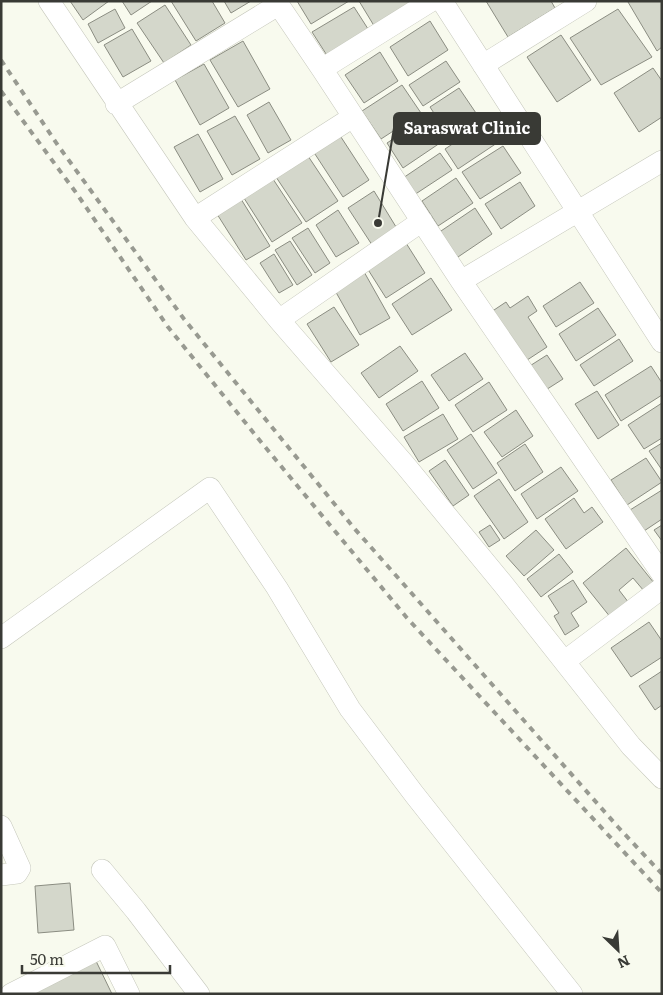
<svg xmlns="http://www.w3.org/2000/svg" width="663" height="995" font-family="Literata,serif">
<rect width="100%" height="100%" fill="#f8faee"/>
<!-- building -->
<path fill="#d4d7cb" stroke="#8b8d82" d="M 70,1 L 109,1 L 83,20 Z
M 122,1 L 152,1 L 131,15 Z
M 171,1 L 212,1 L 225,23 L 196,41 Z
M 224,1 L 251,1 L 231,13 Z
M 297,1 L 349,1 L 311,24 Z
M 359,1 L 419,1 L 376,29 Z
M 486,1 L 551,1 L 555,8 L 508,37 Z
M 629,1 L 662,1 L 662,47 L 657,51 L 628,2 Z
M 165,5 L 191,45 L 164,63 L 137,23 Z
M 354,7 L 370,32 L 328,57 L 312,32 Z
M 115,9 L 125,28 L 98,43 L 88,24 Z
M 618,9 L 652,57 L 601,85 L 570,38 Z
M 430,21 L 448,50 L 408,76 L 390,47 Z
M 132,29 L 151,61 L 123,77 L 104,45 Z
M 561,35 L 591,80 L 557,102 L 527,57 Z
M 243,41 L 270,89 L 238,107 L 210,60 Z
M 380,52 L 398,81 L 364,103 L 345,75 Z
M 446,61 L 460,82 L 423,106 L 409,85 Z
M 204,64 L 229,108 L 200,125 L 175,80 Z
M 653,68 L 662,81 L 662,117 L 639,132 L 614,93 Z
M 402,85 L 421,113 L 381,139 L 362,111 Z
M 459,88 L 478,116 L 448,135 L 430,107 Z
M 269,102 L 291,140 L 268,153 L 247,115 Z
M 235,116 L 260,159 L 232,175 L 207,131 Z
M 424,119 L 440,143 L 403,168 L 387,143 Z
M 490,119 L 503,139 L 458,169 L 445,149 Z
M 198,134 L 223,179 L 200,192 L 174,147 Z
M 339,134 L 369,180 L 343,197 L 313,151 Z
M 503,146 L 521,173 L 480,199 L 462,172 Z
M 440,153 L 452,170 L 414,195 L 403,178 Z
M 308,156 L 338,201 L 306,222 L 276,177 Z
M 271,176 L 302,223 L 272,242 L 242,195 Z
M 456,178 L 473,203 L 438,226 L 422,201 Z
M 520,182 L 535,206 L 501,229 L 485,204 Z
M 374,191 L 401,235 L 376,251 L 348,208 Z
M 241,199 L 270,246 L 246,260 L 217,214 Z
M 475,208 L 492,234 L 455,259 L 438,233 Z
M 338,210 L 359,243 L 336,257 L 316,225 Z
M 308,228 L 330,263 L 315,273 L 292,238 Z
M 290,241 L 312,275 L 297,285 L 275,250 Z
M 406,243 L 425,273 L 386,298 L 367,268 Z
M 274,254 L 293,285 L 279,293 L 260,263 Z
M 363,270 L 390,318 L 360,335 L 333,287 Z
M 431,278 L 452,310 L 412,335 L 392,304 Z
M 580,282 L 594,303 L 556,327 L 543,306 Z
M 528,296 L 537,311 L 528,317 L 547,347 L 521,364 L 488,314 L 506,302 L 510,308 Z
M 334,307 L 359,345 L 331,362 L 307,324 Z
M 598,308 L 616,335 L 576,361 L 559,334 Z
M 619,339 L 633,361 L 594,386 L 580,365 Z
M 400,346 L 418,371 L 379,398 L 361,373 Z
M 465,353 L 483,379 L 449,401 L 431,375 Z
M 547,355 L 563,379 L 541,393 L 525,369 Z
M 651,366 L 662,383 L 662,395 L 621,421 L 605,395 Z
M 422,381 L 439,408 L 403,431 L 386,404 Z
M 489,382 L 507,410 L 473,432 L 455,405 Z
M 597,391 L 619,425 L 598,439 L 575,404 Z
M 662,403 L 662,438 L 644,449 L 628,425 Z
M 516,410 L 533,436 L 502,457 L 484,432 Z
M 443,414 L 458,439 L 419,462 L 404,437 Z
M 471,434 L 497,473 L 473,489 L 447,450 Z
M 662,443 L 662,470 L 649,451 Z
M 525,444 L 543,472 L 515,491 L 497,463 Z
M 646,458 L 662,482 L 627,505 L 611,480 Z
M 445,460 L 469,495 L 453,506 L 429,471 Z
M 561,467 L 578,491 L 537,519 L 521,494 Z
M 499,479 L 528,522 L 504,539 L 474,496 Z
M 662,490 L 662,519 L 644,531 L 630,510 Z
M 574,498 L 584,513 L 592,507 L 603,522 L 566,549 L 545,519 Z
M 490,525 L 500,540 L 489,547 L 479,532 Z
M 662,525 L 662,541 L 654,530 Z
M 536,530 L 554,550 L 524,576 L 506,556 Z
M 626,548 L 654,583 L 644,591 L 633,578 L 619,590 L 629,603 L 611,618 L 583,583 Z
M 559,554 L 573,572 L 541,597 L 527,579 Z
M 573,580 L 587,602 L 571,613 L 579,626 L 565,635 L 554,616 L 559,613 L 548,596 Z
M 649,622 L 662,641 L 662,657 L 631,677 L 611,648 Z
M 662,671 L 662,705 L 655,710 L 639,686 Z
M 70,883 L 74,930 L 38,933 L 35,886 Z
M 96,961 L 112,994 L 32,994 Z"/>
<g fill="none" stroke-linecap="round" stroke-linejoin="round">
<!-- minor casing -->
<g stroke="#c5c7bb" stroke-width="22">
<path id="minor" d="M 49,1 L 195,218 L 279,320 L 405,465 L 503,584 L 631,746 L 662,778
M 276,1 L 322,69 L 461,281 L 662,574
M 442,1 L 662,342
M 483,65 L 586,1
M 322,69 L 431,1
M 116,104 L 278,5
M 195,218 L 353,117
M 461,281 L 662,161
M 279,320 L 422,221
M 1,638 L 210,488 L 277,588 L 350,709 L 414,794 L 572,994
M 565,661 L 662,588
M 1,826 L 20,868 L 17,873 L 1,875
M 102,870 L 136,911 L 199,994
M 11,994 L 105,946 L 129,994"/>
</g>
<!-- minor -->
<use href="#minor" stroke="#fff" stroke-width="21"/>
<!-- rail -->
<path stroke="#989a91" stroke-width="4" stroke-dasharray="6 6" stroke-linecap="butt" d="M 1,60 L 57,144 L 184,319 L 354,528 L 618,827 L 662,874
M 1,91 L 77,194 L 168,327 L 261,442 L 407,618 L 662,893"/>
</g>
<!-- callouts -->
<path fill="none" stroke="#393a35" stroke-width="2" d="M378 223L394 128"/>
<circle fill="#393a35" stroke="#f8faee" stroke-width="2" cx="378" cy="223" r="5"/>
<rect fill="#393a35" stroke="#393a35" stroke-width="2" x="394" y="113" width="146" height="31" rx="5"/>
<g font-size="16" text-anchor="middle" font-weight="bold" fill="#fff">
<text x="467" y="134">Saraswat Clinic</text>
</g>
<!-- border -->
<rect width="663" height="995" fill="none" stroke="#393a35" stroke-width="5"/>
<!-- north arrow -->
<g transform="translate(618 950) rotate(155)" stroke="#f8faee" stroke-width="4" paint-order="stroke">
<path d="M0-4L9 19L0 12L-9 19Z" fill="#393a35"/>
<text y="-8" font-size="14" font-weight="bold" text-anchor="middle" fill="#393a35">N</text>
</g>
<!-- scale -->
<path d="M22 965v8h148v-8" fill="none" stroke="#393a35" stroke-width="2.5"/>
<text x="30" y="965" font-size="15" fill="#393a35" stroke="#f8faee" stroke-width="4" paint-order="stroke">50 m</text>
</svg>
